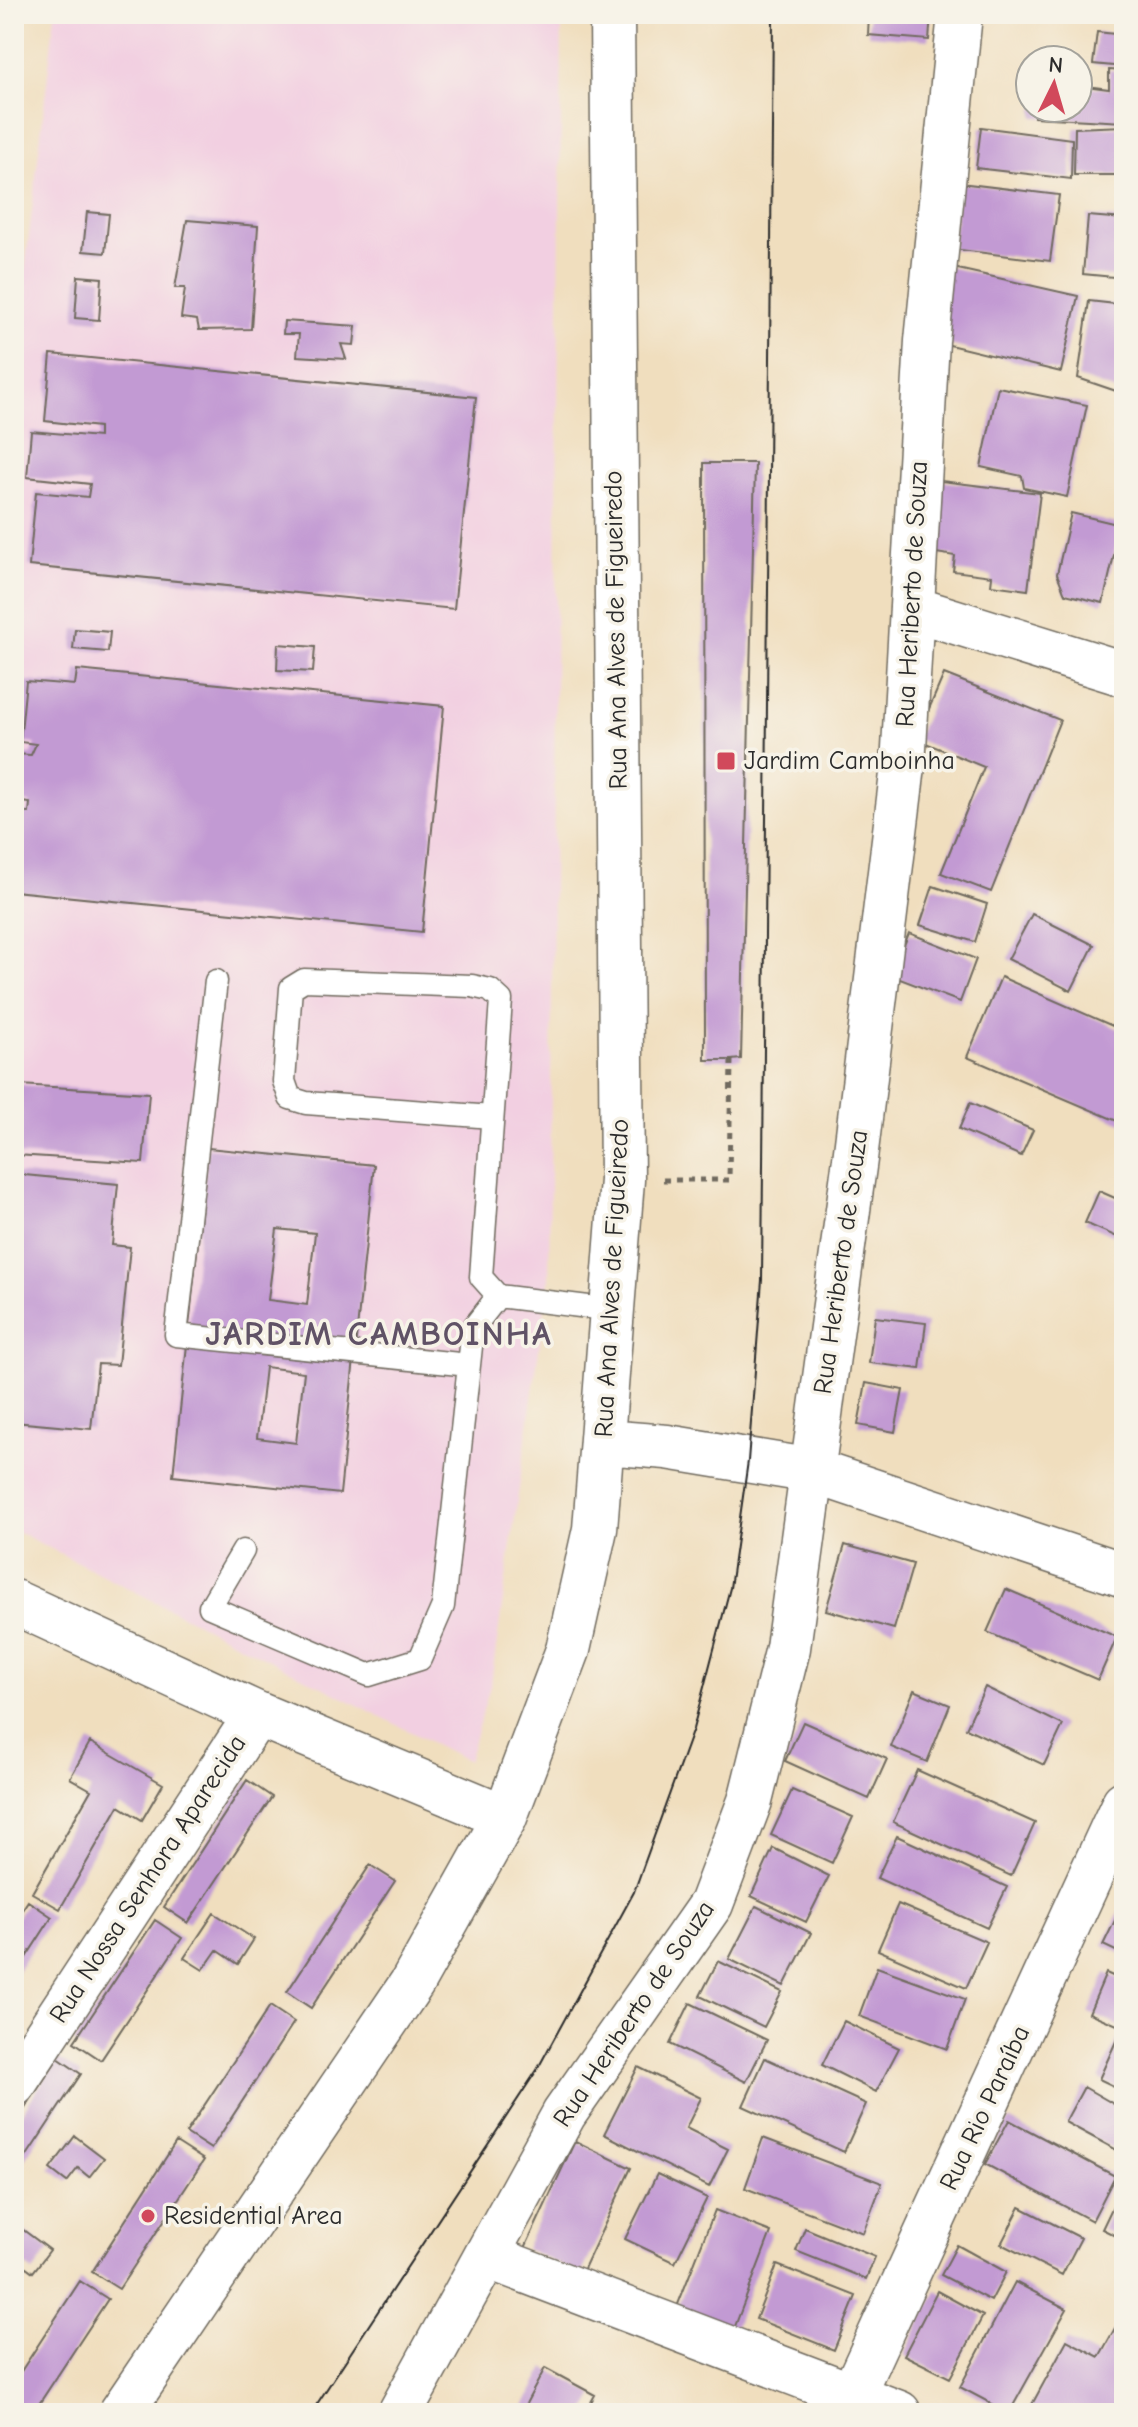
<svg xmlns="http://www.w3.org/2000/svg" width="1138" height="2427" font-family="'Comic Neue',sans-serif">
<rect width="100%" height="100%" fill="#f7f3e8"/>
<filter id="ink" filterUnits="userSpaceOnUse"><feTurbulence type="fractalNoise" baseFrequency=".0125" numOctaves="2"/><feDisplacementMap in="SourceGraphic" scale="16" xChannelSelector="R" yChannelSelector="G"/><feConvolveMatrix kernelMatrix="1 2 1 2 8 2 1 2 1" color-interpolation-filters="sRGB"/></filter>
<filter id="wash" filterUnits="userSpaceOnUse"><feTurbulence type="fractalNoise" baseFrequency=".006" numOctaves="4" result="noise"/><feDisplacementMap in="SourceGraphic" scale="32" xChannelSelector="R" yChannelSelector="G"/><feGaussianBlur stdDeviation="1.8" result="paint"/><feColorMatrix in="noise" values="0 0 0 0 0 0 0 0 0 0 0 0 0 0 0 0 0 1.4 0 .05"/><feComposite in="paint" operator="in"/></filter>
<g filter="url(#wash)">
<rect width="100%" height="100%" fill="#f0debe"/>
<!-- built -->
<path fill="#f2cfe1" d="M 55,14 L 562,14 L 549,1280 L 491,1683 L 468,1761 L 14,1530 L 14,363 Z"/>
<g id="blocks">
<!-- building -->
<path fill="#c29ad3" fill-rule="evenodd" d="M 869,14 L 931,14 L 929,40 L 868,35 Z
M 1097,32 L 1124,35 L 1124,67 L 1093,64 Z
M 1109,70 L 1124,71 L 1124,122 L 1034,117 L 1034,108 L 1078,108 L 1078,85 L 1109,89 Z
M 1124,126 L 1124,175 L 1074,175 L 1075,128 Z
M 981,127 L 1072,139 L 1071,179 L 976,168 Z
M 960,183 L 1059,195 L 1050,261 L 952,249 Z
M 87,212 L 109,214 L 105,253 L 83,251 Z
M 1088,216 L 1124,219 L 1124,278 L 1083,274 Z
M 187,220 L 258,226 L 251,329 L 199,330 L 197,320 L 181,318 L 185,288 L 175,288 Z
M 940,265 L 1078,296 L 1061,372 L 937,342 Z
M 78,276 L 102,278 L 99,320 L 75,318 Z
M 1089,301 L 1124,305 L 1122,393 L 1078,378 Z
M 284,321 L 356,326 L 354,345 L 341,344 L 346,359 L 297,356 L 299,334 L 283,334 Z
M 51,354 L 476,397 L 454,609 L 29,566 L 36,492 L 88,497 L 90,484 L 27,477 L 31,431 L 99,437 L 99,427 L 45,421 Z
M 998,387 L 1087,405 L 1067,497 L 1024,488 L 1022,476 L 981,467 Z
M 704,463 L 755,463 L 741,1059 L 731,1060 L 705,1060 Z
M 933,480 L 1040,493 L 1028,590 L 991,585 L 992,576 L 953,571 L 955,556 L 924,551 Z
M 1071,513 L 1121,525 L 1103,603 L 1065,594 L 1057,574 Z
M 75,629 L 110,632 L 108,652 L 73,649 Z
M 278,644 L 315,647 L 313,672 L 277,670 Z
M 77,670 L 444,706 L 422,932 L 14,891 L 14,812 L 29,813 L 30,803 L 14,801 L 14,754 L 31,755 L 36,744 L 20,742 L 26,681 L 75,685 Z
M 944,674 L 1060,720 L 991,892 L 941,873 L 984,767 L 916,739 Z
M 933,886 L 987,904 L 975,942 L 920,925 Z
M 1032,914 L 1094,945 L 1071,991 L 1008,959 Z
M 909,933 L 976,959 L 960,1002 L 892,976 Z
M 1001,977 L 1124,1031 L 1124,1124 L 967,1057 Z
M 20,1085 L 149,1093 L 143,1163 L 16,1155 Z
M 970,1103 L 1033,1130 L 1021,1156 L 959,1129 Z
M 208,1148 L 374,1165 L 340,1494 L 173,1476 ZM 277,1229 L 315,1233 L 307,1305 L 268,1300 ZM 265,1367 L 304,1372 L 296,1443 L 257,1438 Z
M 14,1174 L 118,1184 L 112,1245 L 130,1247 L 118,1365 L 98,1364 L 91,1429 L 14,1422 Z
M 1099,1191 L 1124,1202 L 1124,1240 L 1085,1223 Z
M 1124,1299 L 1124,1320 L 1116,1316 Z
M 875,1317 L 926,1323 L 920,1369 L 869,1363 Z
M 866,1383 L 903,1390 L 895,1432 L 858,1425 Z
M 845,1545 L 913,1564 L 894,1629 L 826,1610 Z
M 1006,1589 L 1117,1637 L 1098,1680 L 987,1632 Z
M 985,1687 L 1063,1725 L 1044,1765 L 966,1728 Z
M 914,1690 L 950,1705 L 927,1762 L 891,1747 Z
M 803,1722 L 887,1759 L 869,1799 L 785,1761 Z
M 90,1742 L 163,1784 L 142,1820 L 119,1806 L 60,1909 L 32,1893 L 91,1790 L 70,1778 Z
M 917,1770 L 1035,1823 L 1011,1876 L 893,1822 Z
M 247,1780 L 272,1797 L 188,1923 L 164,1907 Z
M 792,1790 L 853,1817 L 832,1863 L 771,1835 Z
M 897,1836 L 1007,1887 L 987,1928 L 877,1878 Z
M 773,1848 L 829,1876 L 806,1922 L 751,1896 Z
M 370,1865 L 395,1881 L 311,2008 L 287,1992 Z
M 28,1901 L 52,1917 L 14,1976 L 14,1922 Z
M 898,1904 L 987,1942 L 966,1988 L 878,1950 Z
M 756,1906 L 811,1933 L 784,1986 L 729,1959 Z
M 1121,1908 L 1124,1910 L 1124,1955 L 1103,1945 Z
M 214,1913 L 254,1939 L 238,1964 L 217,1950 L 203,1970 L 184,1958 Z
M 155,1920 L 182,1938 L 101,2060 L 74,2042 Z
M 718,1961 L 782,1992 L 764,2027 L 700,1996 Z
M 877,1967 L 965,1999 L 947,2049 L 859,2016 Z
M 1106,1973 L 1124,1981 L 1124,2028 L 1089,2013 Z
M 690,2003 L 767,2040 L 746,2082 L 670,2044 Z
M 270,2006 L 294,2022 L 211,2149 L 186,2133 Z
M 844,2021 L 899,2048 L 876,2092 L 822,2065 Z
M 1117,2039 L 1124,2043 L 1124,2091 L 1099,2079 Z
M 58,2058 L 81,2074 L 14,2175 L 14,2125 Z
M 765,2058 L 866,2104 L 844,2152 L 743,2106 Z
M 638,2067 L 701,2098 L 686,2128 L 728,2149 L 709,2187 L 604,2134 Z
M 1084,2087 L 1124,2110 L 1124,2154 L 1065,2122 Z
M 1009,2120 L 1115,2176 L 1092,2221 L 985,2164 Z
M 75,2136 L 104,2158 L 89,2177 L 78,2168 L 67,2182 L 50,2169 Z
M 763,2138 L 882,2183 L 863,2233 L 745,2188 Z
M 575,2141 L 631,2168 L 581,2275 L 525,2248 Z
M 176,2142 L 204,2160 L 119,2289 L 92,2272 Z
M 657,2174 L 707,2198 L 675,2263 L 625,2239 Z
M 1124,2183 L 1124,2240 L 1102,2229 Z
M 1020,2207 L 1081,2238 L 1062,2275 L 1001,2244 Z
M 715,2210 L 771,2232 L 734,2329 L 677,2307 Z
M 14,2223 L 50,2250 L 33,2272 L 14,2258 Z
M 805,2228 L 875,2257 L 866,2279 L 796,2251 Z
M 957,2245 L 1006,2272 L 991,2301 L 941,2275 Z
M 777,2265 L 856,2296 L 834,2350 L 756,2319 Z
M 80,2281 L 108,2299 L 33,2413 L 14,2413 L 14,2382 Z
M 1015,2282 L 1067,2309 L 1009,2413 L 960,2387 Z
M 937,2291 L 983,2316 L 950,2378 L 904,2355 Z
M 1115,2328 L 1124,2333 L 1124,2389 L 1111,2413 L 1040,2413 L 1030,2408 L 1067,2340 L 1099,2357 Z
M 545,2368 L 595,2395 L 585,2413 L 521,2413 Z"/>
</g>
</g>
<g filter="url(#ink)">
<use href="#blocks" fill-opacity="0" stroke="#706a5e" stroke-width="2"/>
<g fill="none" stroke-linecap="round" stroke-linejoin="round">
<!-- service casing -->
<g stroke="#706a5e" stroke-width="25">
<path id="service" d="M 216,981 L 176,1335 L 469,1365
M 492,1117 L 306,1103 L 290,1098 L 284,1081 L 291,988 L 304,980 L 472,986 L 490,990 L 501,1000 L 481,1277 L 498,1296 L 613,1310
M 243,1551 L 210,1607 L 369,1675 L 420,1659 L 443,1606 L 473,1328 L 498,1296"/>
</g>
<!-- minor casing -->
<g stroke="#706a5e" stroke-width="47">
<path id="minor" d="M 914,609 L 1124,674
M 604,1442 L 667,1447 L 813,1471 L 1124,1575
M 14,1602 L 257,1714 L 505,1817
M 14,2084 L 257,1714
M 489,2257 L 899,2413
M 121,2413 L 412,1983 L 505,1817 L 568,1650 L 595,1529 L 622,1180 L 612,14
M 400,2413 L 564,2114 L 711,1904 L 750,1801 L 788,1648 L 855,1159 L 903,766 L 927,341 L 960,14
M 844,2413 L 1124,1803"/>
</g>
<!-- path -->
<path stroke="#706a5e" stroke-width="5" stroke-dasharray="6 6" stroke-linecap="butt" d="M 663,1180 L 729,1180 L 731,1060"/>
<!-- service -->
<use href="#service" stroke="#fff" stroke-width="22"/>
<!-- minor -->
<use href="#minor" stroke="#fff" stroke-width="44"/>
<!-- tram -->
<path stroke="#2b2b2b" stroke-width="2" d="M 311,2413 L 537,2070 L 634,1892 L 693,1729 L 730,1588 L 748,1461 L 762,1280 L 773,14"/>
</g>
</g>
<!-- markers -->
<g fill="#d1495b" stroke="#f7f3e8" stroke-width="3">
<rect x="716" y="751" width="20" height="20" rx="4"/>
<circle cx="148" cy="2216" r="8"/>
</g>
<g text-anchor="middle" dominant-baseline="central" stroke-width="7" stroke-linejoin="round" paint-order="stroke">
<!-- street labels -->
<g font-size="26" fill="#2b2b2b" stroke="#f7f3e8">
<text transform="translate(912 594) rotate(-87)">Rua Heriberto de Souza</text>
<text transform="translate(616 630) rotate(-91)">Rua Ana Alves de Figueiredo</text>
<text transform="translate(841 1262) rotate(-82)">Rua Heriberto de Souza</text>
<text transform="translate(612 1278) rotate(-87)">Rua Ana Alves de Figueiredo</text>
<text transform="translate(148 1879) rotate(-57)">Rua Nossa Senhora Aparecida</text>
<text transform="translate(634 2014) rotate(-56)">Rua Heriberto de Souza</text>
<text transform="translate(985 2108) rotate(-65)">Rua Rio Paraíba</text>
</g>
<!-- poi labels -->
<g font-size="26" fill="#2b2b2b" stroke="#f7f3e8" text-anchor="start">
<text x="744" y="761">Jardim Camboinha</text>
<text x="164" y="2216">Residential Area</text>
</g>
<!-- district labels -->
<g font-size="34" font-weight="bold" letter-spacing="2" fill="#605266" stroke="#f7f3e8">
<text x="379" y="1334">JARDIM CAMBOINHA</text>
</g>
</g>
<!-- margin -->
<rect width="1138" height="2427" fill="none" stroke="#f7f3e8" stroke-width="48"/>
<!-- north arrow -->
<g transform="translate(1054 84) rotate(5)"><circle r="38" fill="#f7f3e8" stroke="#a5a39c" stroke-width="2"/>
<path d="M0-6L14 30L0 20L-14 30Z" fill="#d1495b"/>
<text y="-12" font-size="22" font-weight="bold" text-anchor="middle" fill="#2b2b2b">N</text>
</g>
</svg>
